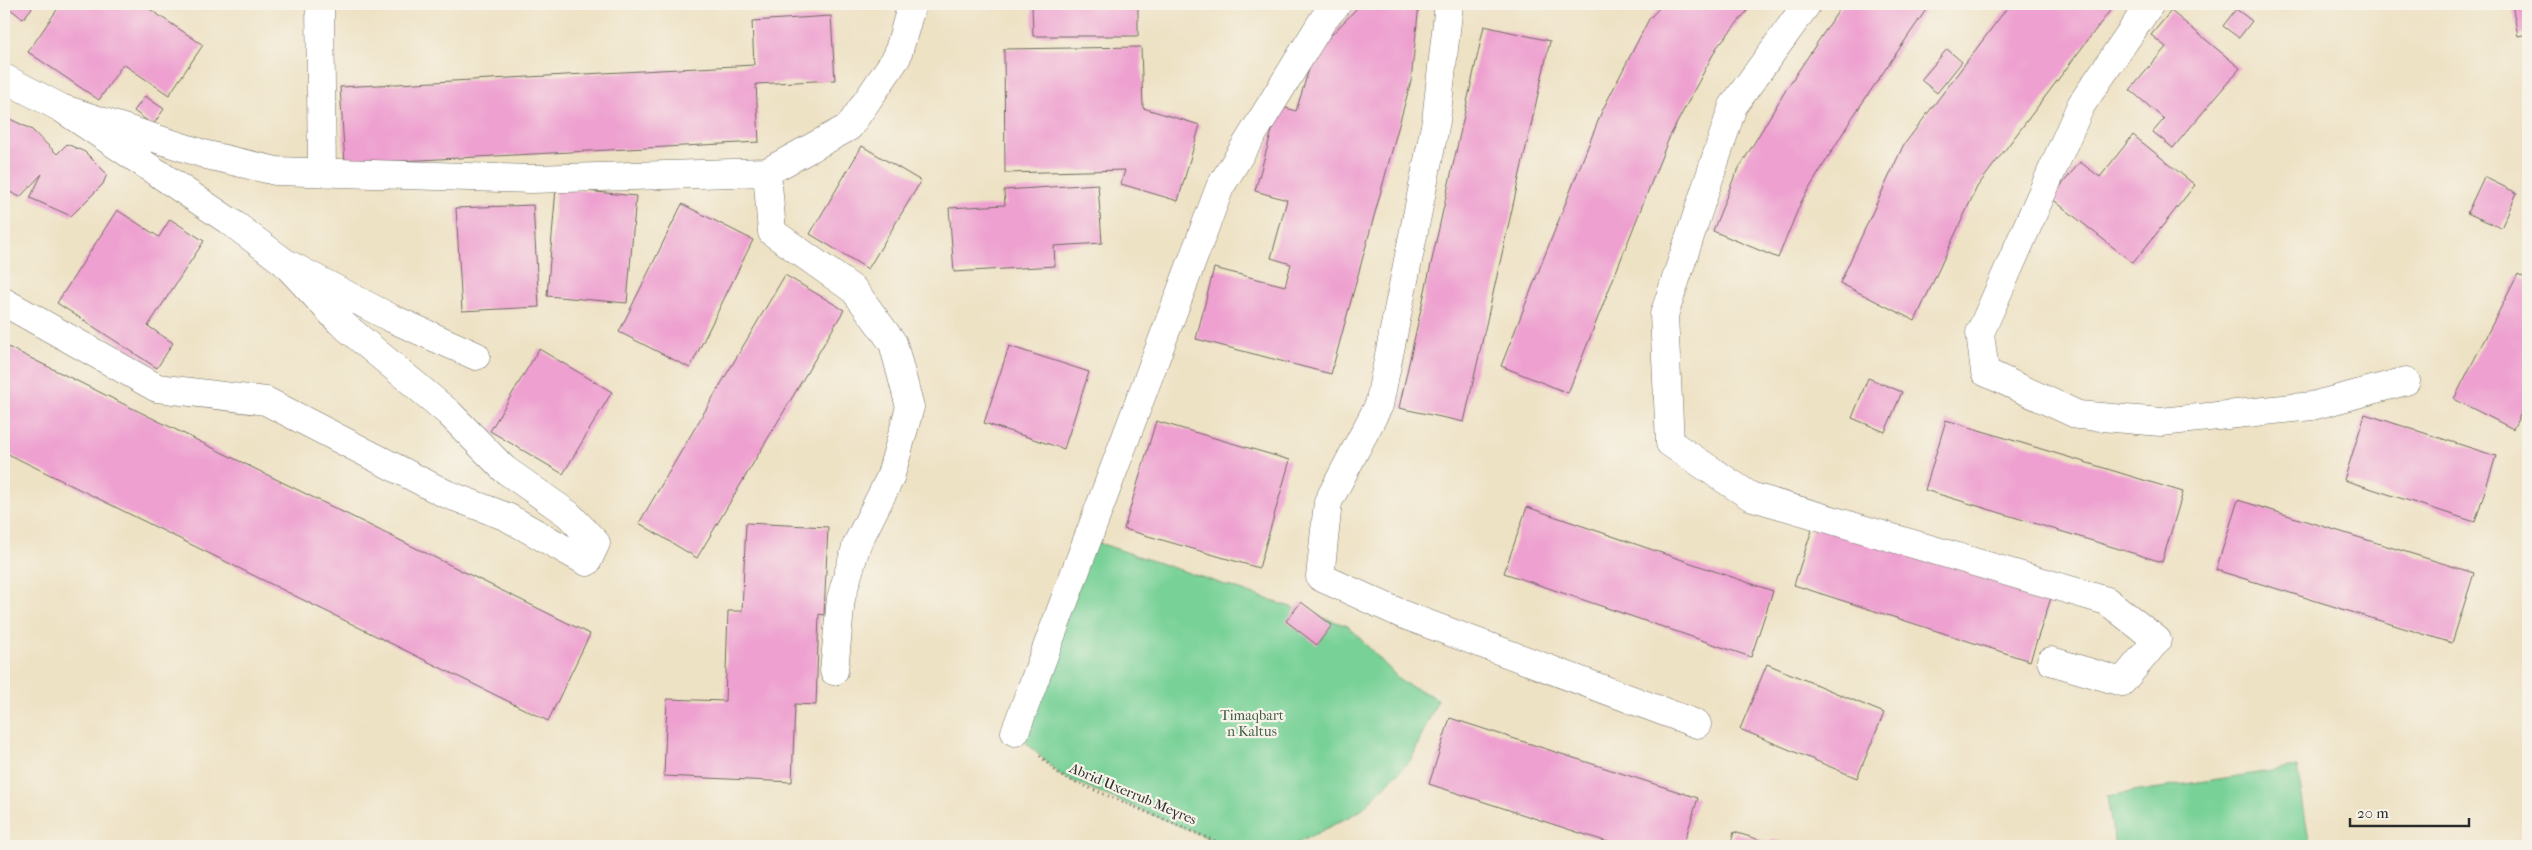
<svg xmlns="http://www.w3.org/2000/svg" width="2532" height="850" font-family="'IM FELL French Canon',serif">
<rect width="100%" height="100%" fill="#f7f3e8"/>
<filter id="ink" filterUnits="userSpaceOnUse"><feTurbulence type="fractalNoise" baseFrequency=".02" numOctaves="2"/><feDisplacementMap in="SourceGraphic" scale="10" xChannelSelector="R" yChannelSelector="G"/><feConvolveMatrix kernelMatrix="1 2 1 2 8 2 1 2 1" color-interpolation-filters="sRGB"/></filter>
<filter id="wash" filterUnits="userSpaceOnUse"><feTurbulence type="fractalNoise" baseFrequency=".0096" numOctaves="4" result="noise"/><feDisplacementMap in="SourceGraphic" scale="20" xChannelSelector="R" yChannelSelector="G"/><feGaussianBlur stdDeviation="1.12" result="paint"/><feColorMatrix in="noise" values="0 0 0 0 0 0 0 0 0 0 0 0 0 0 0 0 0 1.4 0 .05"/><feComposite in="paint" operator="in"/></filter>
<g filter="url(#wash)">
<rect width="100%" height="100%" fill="#eee2c5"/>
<!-- green -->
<path fill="#78d197" stroke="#527e61" d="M 1087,539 L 1348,626 L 1402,682 L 1438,699 L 1411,760 L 1360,811 L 1292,846 L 1227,846 L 1061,776 L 1015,732 Z
M 2297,767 L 2310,846 L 2115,846 L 2107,796 Z"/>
<g id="blocks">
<!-- building -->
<path fill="#eea1d0" d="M 4,4 L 35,4 L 23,19 Z
M 61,4 L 142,4 L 203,45 L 169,95 L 123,64 L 99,100 L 28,52 Z
M 800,4 L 849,4 L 849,8 L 800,7 Z
M 1032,4 L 1138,4 L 1138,36 L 1033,36 Z
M 1361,4 L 1419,4 L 1411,81 L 1331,374 L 1196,339 L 1214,268 L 1285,286 L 1291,264 L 1271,258 L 1287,200 L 1255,191 L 1279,106 L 1296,111 L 1314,53 Z
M 1663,4 L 1753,4 L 1717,47 L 1669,138 L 1568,393 L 1501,366 L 1602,111 L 1649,19 Z
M 1843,4 L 1930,4 L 1852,118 L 1801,202 L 1778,258 L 1713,231 L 1735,175 L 1787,88 Z
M 2010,4 L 2115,4 L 1977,187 L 1915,321 L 1840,283 L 1903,146 Z
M 2512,4 L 2528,4 L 2528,34 L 2518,36 Z
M 2236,9 L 2252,21 L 2239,38 L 2223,26 Z
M 2171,11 L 2240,68 L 2173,148 L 2153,132 L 2164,119 L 2130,90 L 2166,47 L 2151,35 Z
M 831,16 L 835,80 L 756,84 L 759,142 L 345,164 L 340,87 L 754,65 L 752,21 Z
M 1484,26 L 1550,41 L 1464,422 L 1399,408 Z
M 1141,47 L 1143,108 L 1200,125 L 1178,201 L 1121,184 L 1125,170 L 1005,173 L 1004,49 Z
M 1947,49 L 1962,62 L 1937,93 L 1921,80 Z
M 145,96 L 164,109 L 153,125 L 134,111 Z
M 10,119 L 31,129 L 57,154 L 67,144 L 85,152 L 107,174 L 103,184 L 71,216 L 30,198 L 42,174 L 20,197 L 4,189 L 4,125 Z
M 2133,135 L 2195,185 L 2133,263 L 2051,198 L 2080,162 L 2100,177 Z
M 862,146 L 921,181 L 868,269 L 810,234 Z
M 2484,177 L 2517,193 L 2501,228 L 2467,213 Z
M 1098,184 L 1102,243 L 1054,246 L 1055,266 L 954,272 L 949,208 L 1005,205 L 1004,190 Z
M 556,188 L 636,196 L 627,303 L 547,296 Z
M 682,204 L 753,240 L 690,368 L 619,332 Z
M 533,205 L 539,307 L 462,311 L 456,208 Z
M 117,210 L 159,237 L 170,219 L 204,241 L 148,326 L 173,343 L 157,368 L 57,303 Z
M 2518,274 L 2528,280 L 2528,399 L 2513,429 L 2454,399 Z
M 785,275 L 844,310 L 697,558 L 639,523 Z
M 4,345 L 590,634 L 548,721 L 4,452 Z
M 1009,346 L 1089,372 L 1064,449 L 984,423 Z
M 539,349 L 612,392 L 563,474 L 490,431 Z
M 1868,378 L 1902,392 L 1885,432 L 1852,418 Z
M 2365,414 L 2496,456 L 2475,522 L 2344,480 Z
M 1946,420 L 2183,492 L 2162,562 L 1925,490 Z
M 1156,421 L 1290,460 L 1259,568 L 1124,529 Z
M 2238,500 L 2474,573 L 2452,643 L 2216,570 Z
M 1527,507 L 1773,591 L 1751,657 L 1504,573 Z
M 1815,520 L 2052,595 L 2030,661 L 1794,585 Z
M 746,523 L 828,527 L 824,615 L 819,614 L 816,705 L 795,704 L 792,782 L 664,776 L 667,699 L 725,701 L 728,611 L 742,611 Z
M 1301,602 L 1332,625 L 1317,645 L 1286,621 Z
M 1767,664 L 1884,713 L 1857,778 L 1740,729 Z
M 1450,718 L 1698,798 L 1683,846 L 1620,846 L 1429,784 Z
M 1734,832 L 1770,843 L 1772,839 L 1794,846 L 1730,846 Z"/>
</g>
</g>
<g filter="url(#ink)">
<use href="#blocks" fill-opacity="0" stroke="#6f6b61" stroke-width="1"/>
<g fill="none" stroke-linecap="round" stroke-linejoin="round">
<!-- minor casing -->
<g stroke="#6f6b61" stroke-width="29">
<path id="minor" d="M 320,4 L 322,172
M 1449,4 L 1436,121 L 1379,405 L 1328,502 L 1320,577 L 1404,615 L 1697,724
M 1807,4 L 1733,106 L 1664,315 L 1670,443 L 1750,496 L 2107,601 L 2157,640 L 2122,682 L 2051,661
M 2150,4 L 2081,105 L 1980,333 L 1985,372 L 2078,415 L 2161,422 L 2312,406 L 2406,381
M 4,78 L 61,108 L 235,225 L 284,262 L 391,318 L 476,356
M 61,108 L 207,155 L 276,171 L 531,179 L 767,172 L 849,127 L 897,57 L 912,4
M 767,172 L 772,232 L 854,290 L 893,343 L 910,407 L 890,478 L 857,544 L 841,598 L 834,671
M 4,302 L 157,388 L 266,401 L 444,493 L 507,517 L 587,562 L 596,543 L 568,514 L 504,469 L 449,413 L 339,321 L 284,262
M 1015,732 L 1220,187 L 1323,20 L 1337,4"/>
</g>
<!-- path -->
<path stroke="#6f6b61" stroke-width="3" stroke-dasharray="1 4" stroke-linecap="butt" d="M 1040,756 L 1061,776 L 1227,846"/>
<!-- minor -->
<use href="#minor" stroke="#fff" stroke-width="28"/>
</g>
</g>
<g text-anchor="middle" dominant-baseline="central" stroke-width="4.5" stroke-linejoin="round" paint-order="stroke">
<!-- park labels -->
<g font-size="14" fill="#425d4b" stroke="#f7f3e8">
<text x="1252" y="715">Timaqbart<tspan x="1252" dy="16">n Kaltus</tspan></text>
</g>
<!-- street labels -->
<g font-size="14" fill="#2b2b2b" stroke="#f7f3e8">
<text transform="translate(1133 794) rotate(23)">Abrid Uxerrub Meɣres</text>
</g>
</g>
<!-- margin -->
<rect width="2532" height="850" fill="none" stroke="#f7f3e8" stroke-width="20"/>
<!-- scale -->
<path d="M2350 818v8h119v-8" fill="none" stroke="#2b2b2b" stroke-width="2.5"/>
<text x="2357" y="818" font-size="15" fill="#2b2b2b" stroke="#f7f3e8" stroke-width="4" paint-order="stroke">20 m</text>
</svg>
